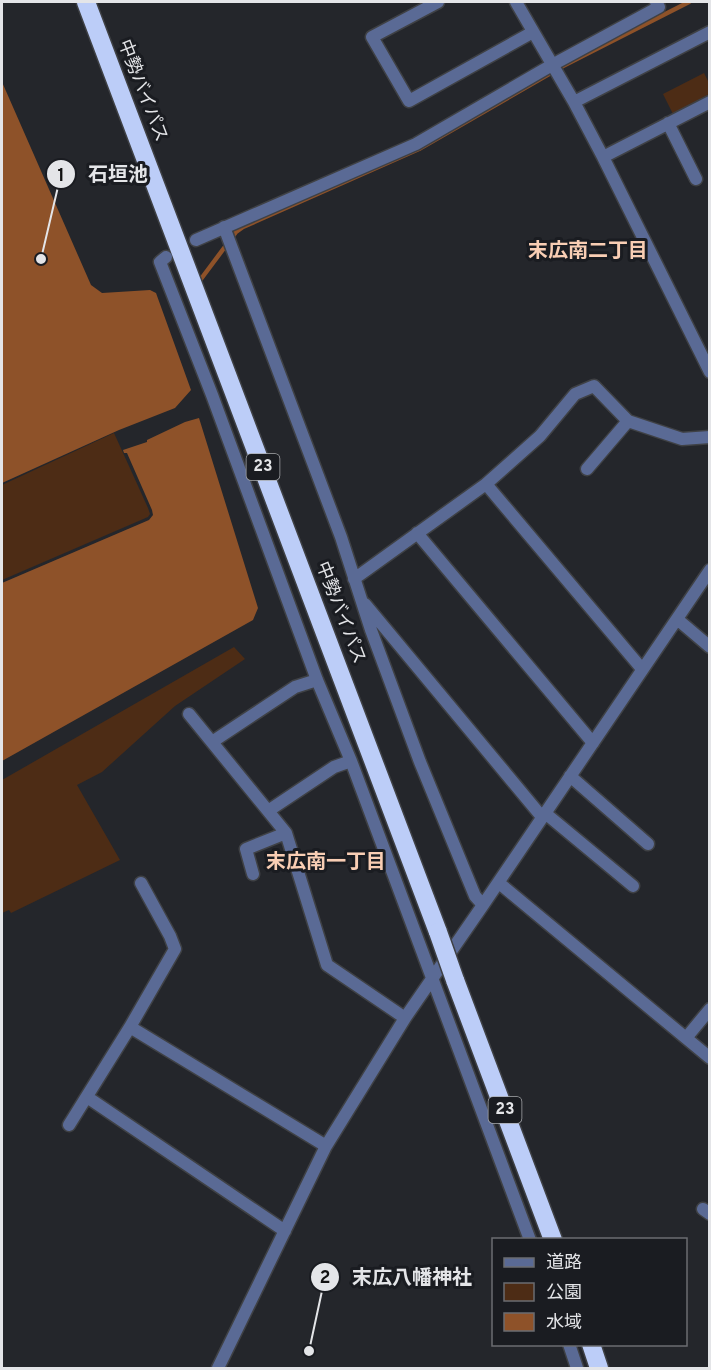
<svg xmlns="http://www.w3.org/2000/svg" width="711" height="1370" font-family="Overpass,'Noto Sans JP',sans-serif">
<rect width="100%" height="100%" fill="#24262b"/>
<!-- green -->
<path fill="#4d2c15" d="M 704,73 L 709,83 L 709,94 L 673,114 L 663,94 Z
M 114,433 L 148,508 L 150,514 L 148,517 L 2,580 L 2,485 Z
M 234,647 L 245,659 L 175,706 L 102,772 L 77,785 L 120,860 L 11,913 L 9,910 L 2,913 L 2,780 Z"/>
<!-- water -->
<path fill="#8e5229" d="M 2,82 L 91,285 L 102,293 L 150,290 L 156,293 L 191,390 L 175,408 L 119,430 L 2,483 Z
M 199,418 L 258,608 L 253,620 L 2,761 L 2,583 L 149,520 L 153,515 L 152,510 L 127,453 L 124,453 L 123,450 L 147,442 L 147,440 L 185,422 Z"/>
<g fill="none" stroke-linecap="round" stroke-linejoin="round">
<!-- stream -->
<path stroke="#8e5229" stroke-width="4.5" d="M 198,283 L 236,232 L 243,227 L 419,149 L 563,66 L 689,2"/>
<!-- street casing -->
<g stroke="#3f4145" stroke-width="15">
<path id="street" d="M 438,2 L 372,37 L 409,101 L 533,32
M 516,2 L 574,102 L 603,157 L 710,372
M 574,102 L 710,32
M 668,123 L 696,179
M 603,157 L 710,102
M 224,227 L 341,537 L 371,630 L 420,762 L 475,896 L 483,905
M 196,240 L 416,144 L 552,65 L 659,7 L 656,2
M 166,257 L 160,262 L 212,395 L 317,680 L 351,761 L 530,1240
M 628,421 L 594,386 L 575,394 L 540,436 L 486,484 L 642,669
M 587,469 L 628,421 L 682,439 L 710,437
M 417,533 L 593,743
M 354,579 L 486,484
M 365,604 L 542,817
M 677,619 L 710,647
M 189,714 L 286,833 L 327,965 L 405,1018
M 212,742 L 295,687 L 317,680
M 570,776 L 648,844
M 268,811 L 334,767 L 351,761
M 545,813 L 633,886
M 253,874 L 246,849 L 286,833
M 499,883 L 710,1058
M 130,1027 L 175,949 L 170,936 L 141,883
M 686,1038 L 710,1009
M 87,1097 L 285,1231
M 69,1125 L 130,1027 L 326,1146
M 703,1209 L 710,1214
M 569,1344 L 577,1368
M 218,1368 L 326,1146 L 405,1018 L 483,905 L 710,570"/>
</g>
<!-- highway casing -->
<g stroke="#3f4145" stroke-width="21">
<path id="highway" d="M 86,2 L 438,932
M 455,980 L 553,1240
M 591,1344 L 599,1368"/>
</g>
<!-- street -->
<use href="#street" stroke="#5a6a95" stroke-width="12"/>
<!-- highway -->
<use href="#highway" stroke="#bccdf8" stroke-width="18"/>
<!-- highway-bridge casing -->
<g stroke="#3f4145" stroke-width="21" stroke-linecap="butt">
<path id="highway-bridge" d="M 438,932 L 455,980"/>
</g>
<!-- highway-bridge -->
<use href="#highway-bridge" stroke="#bccdf8" stroke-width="18"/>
</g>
<g text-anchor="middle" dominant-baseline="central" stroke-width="6" stroke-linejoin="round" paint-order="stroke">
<!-- shield labels -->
<g fill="#1a1c21" stroke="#a7a9ac" stroke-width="1.5">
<rect x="246.5" y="454" width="33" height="26" rx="4.5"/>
<rect x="488.5" y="1097" width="33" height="26" rx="4.5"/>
</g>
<g font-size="16" font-weight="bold" fill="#e4e5e8">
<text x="263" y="467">23</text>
<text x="505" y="1110">23</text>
</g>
<!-- street labels -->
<g font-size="18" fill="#e4e5e8" stroke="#1a1c21">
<text transform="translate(142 91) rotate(69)">中勢バイパス</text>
<text transform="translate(340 613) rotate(69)">中勢バイパス</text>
</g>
<!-- neighbourhood labels -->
<g font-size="20" font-weight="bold" fill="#f9ceb4" stroke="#1a1c21">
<text x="588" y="252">末広南二丁目</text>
<text x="326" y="863">末広南一丁目</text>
</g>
</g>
<!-- callouts -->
<path fill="none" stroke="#e4e5e8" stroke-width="2" d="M41 259L61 174M309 1351L325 1277"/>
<g fill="#e4e5e8" stroke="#1a1c21" stroke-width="2">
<circle cx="41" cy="259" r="6"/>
<circle cx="309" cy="1351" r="6"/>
<circle cx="61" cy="174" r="15"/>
<circle cx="325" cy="1277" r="15"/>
</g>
<g font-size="18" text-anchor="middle" font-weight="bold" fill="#111">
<text x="61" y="181">1</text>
<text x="325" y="1283">2</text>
</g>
<g font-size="20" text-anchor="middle" font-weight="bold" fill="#e4e5e8" stroke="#1a1c21" stroke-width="6" stroke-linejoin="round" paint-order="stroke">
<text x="118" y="181">石垣池</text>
<text x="412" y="1284">末広八幡神社</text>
</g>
<!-- border -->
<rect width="711" height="1370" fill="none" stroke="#e4e5e8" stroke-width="6"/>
<!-- legend -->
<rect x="492" y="1238" width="195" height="108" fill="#1a1c21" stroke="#6b6c71" stroke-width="1.5"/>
<rect x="504" y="1258" width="30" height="9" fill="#5a6a95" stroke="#6b6c71" stroke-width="1.5"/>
<text x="546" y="1268" font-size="18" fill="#e4e5e8">道路</text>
<rect x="504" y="1283" width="30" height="18" fill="#4d2c15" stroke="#6b6c71" stroke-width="1.5"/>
<text x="546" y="1298" font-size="18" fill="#e4e5e8">公園</text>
<rect x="504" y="1313" width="30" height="18" fill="#8e5229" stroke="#6b6c71" stroke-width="1.5"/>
<text x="546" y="1328" font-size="18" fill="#e4e5e8">水域</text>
</svg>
